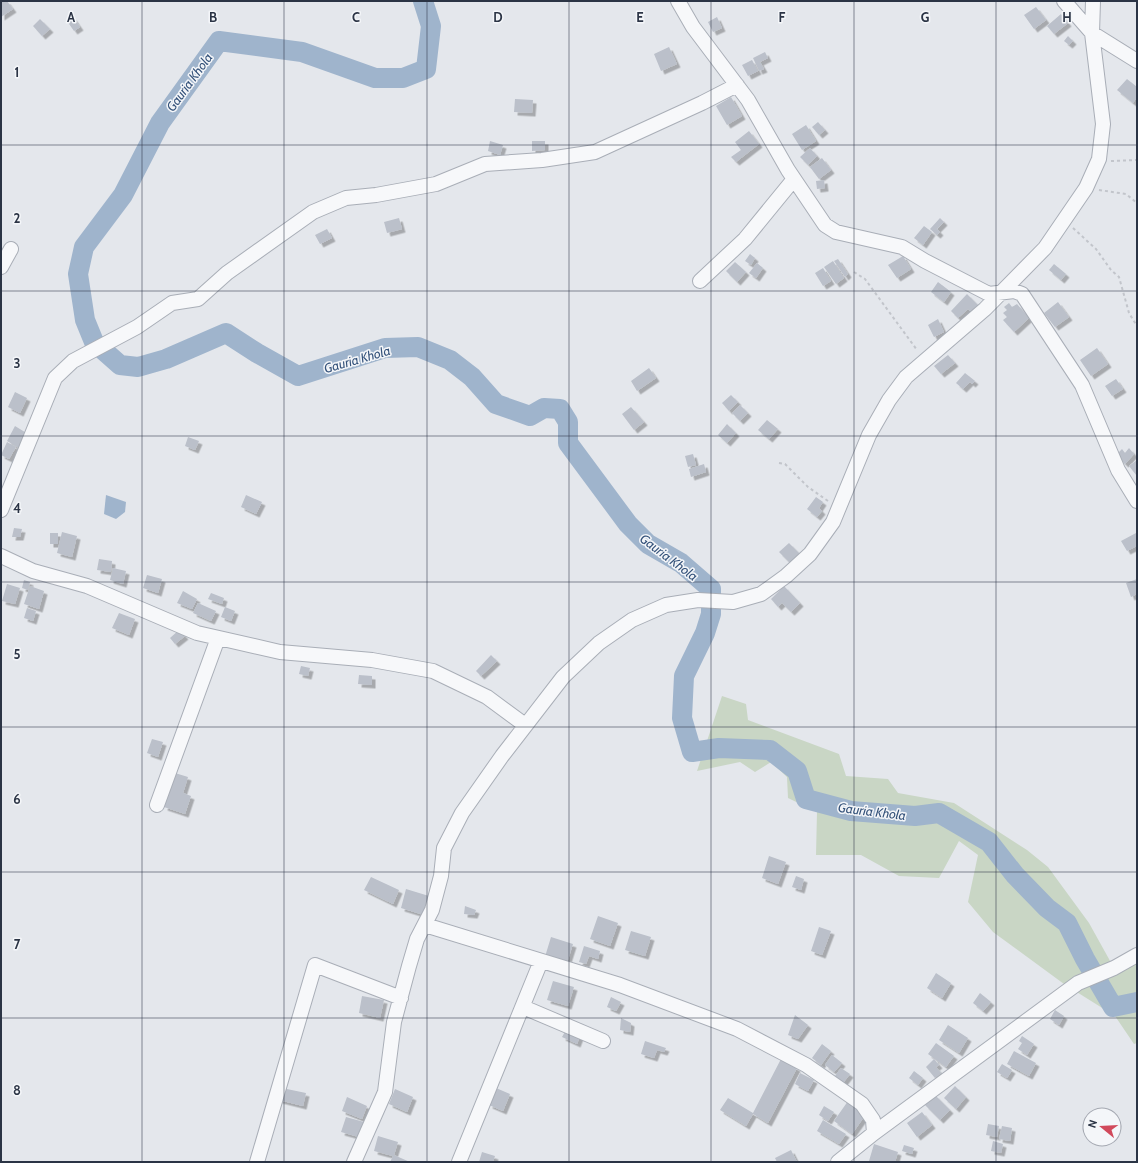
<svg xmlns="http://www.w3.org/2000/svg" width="1138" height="1163" font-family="Cabin,sans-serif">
<defs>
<filter id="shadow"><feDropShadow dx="3.5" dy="3.5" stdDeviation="0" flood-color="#0004"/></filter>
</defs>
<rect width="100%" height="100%" fill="#e4e7ec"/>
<!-- green -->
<path fill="#c9d6c5" d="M 722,696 L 746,704 L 748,720 L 839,754 L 846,776 L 888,779 L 898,793 L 954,803 L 1027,850 L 1048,867 L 1089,923 L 1114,968 L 1137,955 L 1137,1043 L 1134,1044 L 1115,1016 L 1064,984 L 993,932 L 968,902 L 978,855 L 959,841 L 939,878 L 899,876 L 861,855 L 816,855 L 817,812 L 788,798 L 787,777 L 771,762 L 755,772 L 740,762 L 697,771 Z"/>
<!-- water -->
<path fill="#9fb4cc" d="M 106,495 L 126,502 L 125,512 L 116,519 L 104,514 Z"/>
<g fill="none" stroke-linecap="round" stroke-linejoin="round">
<!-- river -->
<path stroke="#9fb4cc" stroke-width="20" d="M 423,1 L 431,26 L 426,69 L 403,78 L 375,78 L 302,52 L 219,41 L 160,123 L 123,195 L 84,247 L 78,274 L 85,320 L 94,342 L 120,365 L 138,367 L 166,359 L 226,333 L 257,353 L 298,376 L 385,348 L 418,347 L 450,360 L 472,377 L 496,404 L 530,416 L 544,408 L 560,409 L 568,422 L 568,443 L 628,524 L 648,544 L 681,563 L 711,589 L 711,614 L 705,633 L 684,676 L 682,718 L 692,752 L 719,748 L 770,750 L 797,771 L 806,799 L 851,811 L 915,816 L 939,813 L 989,842 L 1015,875 L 1047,908 L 1067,923 L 1085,959 L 1113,1007 L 1137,1002"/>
</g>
<!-- building -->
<path fill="#bbc0ca" filter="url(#shadow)" d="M 1,1 L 7,1 L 13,9 L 1,17 Z
M 1036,7 L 1046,20 L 1034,29 L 1024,15 Z
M 1061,14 L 1068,23 L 1054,34 L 1047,26 Z
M 73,17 L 80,27 L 74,31 L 67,21 Z
M 717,17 L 722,28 L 713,32 L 708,22 Z
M 40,19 L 50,29 L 42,36 L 33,26 Z
M 1068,36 L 1073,41 L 1069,45 L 1064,41 Z
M 669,47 L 677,64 L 661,71 L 654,54 Z
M 765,52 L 768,58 L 760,62 L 764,69 L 759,71 L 753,58 Z
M 752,60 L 758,71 L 748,76 L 742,65 Z
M 1127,79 L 1137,87 L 1137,97 L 1133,103 L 1117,90 Z
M 731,97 L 742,116 L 727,125 L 716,106 Z
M 515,99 L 533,100 L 532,113 L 514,112 Z
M 818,122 L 825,130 L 819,135 L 812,127 Z
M 806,125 L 816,141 L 802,150 L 792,134 Z
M 749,131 L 759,144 L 736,162 L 731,157 L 741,150 L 735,142 Z
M 490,141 L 503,145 L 500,155 L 488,151 Z
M 532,141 L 545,141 L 545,150 L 532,151 Z
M 810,148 L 817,156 L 808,165 L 800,157 Z
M 822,158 L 831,170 L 819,179 L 810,167 Z
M 824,180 L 825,188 L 817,189 L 816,181 Z
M 399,218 L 402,229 L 387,233 L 384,222 Z
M 940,218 L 944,222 L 937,229 L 940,232 L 937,235 L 930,229 Z
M 924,226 L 932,232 L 923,245 L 914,238 Z
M 327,229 L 332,238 L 320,244 L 315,235 Z
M 750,254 L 755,258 L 751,265 L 745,261 Z
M 903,256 L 911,269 L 897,278 L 888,265 Z
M 838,259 L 848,274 L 845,277 L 834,261 Z
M 833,261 L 844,278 L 836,284 L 824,267 Z
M 735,262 L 746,272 L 737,282 L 726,271 Z
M 757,263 L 763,268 L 756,278 L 749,273 Z
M 1054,264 L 1066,274 L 1061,280 L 1049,270 Z
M 823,268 L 831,281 L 823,286 L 815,273 Z
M 938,282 L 951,292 L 944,302 L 931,292 Z
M 967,294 L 978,305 L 971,312 L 968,309 L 958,318 L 951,311 Z
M 1058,302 L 1069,317 L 1055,327 L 1044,313 Z
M 1009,303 L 1012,307 L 1017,304 L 1029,318 L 1014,332 L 1003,320 L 1007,317 L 1003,313 L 1007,310 L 1004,307 Z
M 938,319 L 944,332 L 934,337 L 928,325 Z
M 1097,348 L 1108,364 L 1091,376 L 1080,360 Z
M 948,355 L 955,363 L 941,374 L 934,366 Z
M 649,368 L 656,378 L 637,391 L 631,381 Z
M 965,373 L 975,381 L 972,384 L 970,382 L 963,389 L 956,383 Z
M 1116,379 L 1123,389 L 1112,396 L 1105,386 Z
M 15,392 L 27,398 L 20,413 L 8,407 Z
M 731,395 L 738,402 L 729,411 L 722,403 Z
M 740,405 L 748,413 L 740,421 L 732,413 Z
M 631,407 L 644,422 L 634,430 L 622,414 Z
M 767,420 L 778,429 L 769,439 L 758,430 Z
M 727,424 L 736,433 L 727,443 L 718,435 Z
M 15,426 L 28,434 L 19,448 L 7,441 Z
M 188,437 L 199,441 L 195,450 L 185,446 Z
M 7,442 L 16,447 L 9,459 L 1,455 Z
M 1129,448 L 1134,454 L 1125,464 L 1116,455 L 1122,449 L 1125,453 Z
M 693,454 L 696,465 L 688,467 L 685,456 Z
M 1137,460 L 1137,476 L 1129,466 Z
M 704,464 L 706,472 L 691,477 L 689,469 Z
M 246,495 L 262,502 L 256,514 L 241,507 Z
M 816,497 L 823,502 L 819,508 L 822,511 L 817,517 L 807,509 Z
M 14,528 L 22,529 L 20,537 L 12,537 Z
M 62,532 L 77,536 L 72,557 L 57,553 Z
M 50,533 L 58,533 L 58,544 L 50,544 Z
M 1136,533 L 1137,546 L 1127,551 L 1121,541 Z
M 789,543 L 800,554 L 790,563 L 779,552 Z
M 99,559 L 112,561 L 111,572 L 97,570 Z
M 113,568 L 126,571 L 123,584 L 110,580 Z
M 147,575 L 162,579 L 158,593 L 143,588 Z
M 1137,579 L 1137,594 L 1131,597 L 1126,583 Z
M 24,580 L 30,582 L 28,590 L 22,588 Z
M 7,584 L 20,588 L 15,604 L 2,601 Z
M 30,586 L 44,591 L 39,609 L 24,604 Z
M 784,586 L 800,603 L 791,612 L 782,603 L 778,607 L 771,599 Z
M 183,591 L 197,599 L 192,609 L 177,603 Z
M 211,593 L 224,598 L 222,604 L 208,599 Z
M 198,603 L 216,611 L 211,621 L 193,613 Z
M 225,607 L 235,611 L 231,621 L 221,617 Z
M 27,608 L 36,611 L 33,621 L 24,618 Z
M 119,613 L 135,619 L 129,635 L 112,628 Z
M 179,630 L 185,636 L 175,644 L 170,638 Z
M 491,655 L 497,661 L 481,676 L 476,671 Z
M 301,666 L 310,668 L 308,676 L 299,674 Z
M 359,675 L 372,676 L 372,685 L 358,684 Z
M 152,739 L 163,742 L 158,757 L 147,753 Z
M 175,773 L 188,777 L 183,793 L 191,796 L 185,814 L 164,807 Z
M 769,856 L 786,862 L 778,884 L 762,878 Z
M 796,876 L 804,879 L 801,890 L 792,887 Z
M 371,877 L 399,890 L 393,904 L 364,890 Z
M 406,889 L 429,896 L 424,915 L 401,908 Z
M 465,906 L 476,910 L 474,915 L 464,914 Z
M 598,916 L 618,923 L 610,946 L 590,939 Z
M 819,927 L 831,931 L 822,955 L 811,951 Z
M 631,931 L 651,937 L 645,956 L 625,950 Z
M 551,937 L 573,944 L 566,966 L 544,960 Z
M 584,946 L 600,951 L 598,959 L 589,956 L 586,964 L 579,962 Z
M 936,973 L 951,983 L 942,998 L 927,988 Z
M 553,981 L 574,987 L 568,1006 L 547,1000 Z
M 980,993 L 991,1002 L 983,1011 L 973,1003 Z
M 362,996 L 384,1000 L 380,1018 L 359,1013 Z
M 611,997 L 621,1002 L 616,1011 L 607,1007 Z
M 1055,1010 L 1064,1016 L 1059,1025 L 1050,1019 Z
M 795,1015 L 808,1025 L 798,1039 L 788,1035 Z
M 621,1018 L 631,1023 L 630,1032 L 620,1030 Z
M 948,1025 L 968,1038 L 959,1053 L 939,1040 Z
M 566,1030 L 580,1036 L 577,1044 L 562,1037 Z
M 1022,1036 L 1034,1044 L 1027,1055 L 1018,1049 L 1022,1043 L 1019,1041 Z
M 645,1041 L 666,1048 L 664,1052 L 657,1050 L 654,1058 L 641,1054 Z
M 936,1043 L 954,1056 L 946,1067 L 928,1054 Z
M 822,1044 L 831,1051 L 821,1065 L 812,1058 Z
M 1014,1051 L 1036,1063 L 1029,1076 L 1007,1064 Z
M 832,1055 L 842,1063 L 834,1072 L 825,1065 Z
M 781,1059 L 797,1068 L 768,1123 L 753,1114 L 746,1126 L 720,1110 L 728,1098 L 753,1113 Z
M 934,1059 L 939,1065 L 936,1067 L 941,1073 L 935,1078 L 926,1067 Z
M 1002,1064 L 1012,1070 L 1007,1078 L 997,1072 Z
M 841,1068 L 850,1074 L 843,1083 L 835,1076 Z
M 914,1071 L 923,1078 L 918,1085 L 909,1078 Z
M 800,1073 L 814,1080 L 808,1091 L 795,1084 Z
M 955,1086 L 966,1097 L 956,1109 L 944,1098 Z
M 282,1088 L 306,1093 L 303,1106 L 279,1100 Z
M 496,1088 L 510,1094 L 503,1111 L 489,1105 Z
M 395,1089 L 413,1097 L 407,1112 L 389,1104 Z
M 935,1095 L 950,1110 L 940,1120 L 925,1105 Z
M 347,1097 L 367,1106 L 362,1119 L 342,1111 Z
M 848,1101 L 866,1114 L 852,1134 L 834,1121 Z
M 824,1106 L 834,1112 L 828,1121 L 819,1115 Z
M 922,1112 L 932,1125 L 917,1137 L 907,1123 Z
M 346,1117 L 364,1122 L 359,1137 L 341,1132 Z
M 823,1120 L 846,1134 L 839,1144 L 817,1131 Z
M 988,1124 L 999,1126 L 997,1137 L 986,1135 Z
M 1002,1126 L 1012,1128 L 1010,1141 L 999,1139 Z
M 378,1136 L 398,1142 L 394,1155 L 410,1162 L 390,1162 L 393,1156 L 374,1151 Z
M 993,1141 L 1003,1144 L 1001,1153 L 991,1151 Z
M 874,1144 L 898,1152 L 895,1162 L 869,1161 Z
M 904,1145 L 914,1148 L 912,1154 L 902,1151 Z
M 791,1150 L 797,1162 L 777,1162 L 775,1158 Z
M 482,1152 L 495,1156 L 493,1162 L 479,1162 Z"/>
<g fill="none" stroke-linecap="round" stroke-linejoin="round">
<!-- minor casing -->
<g stroke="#a9aeb7" stroke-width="16">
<path id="minor" d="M 678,1 L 693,27 L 748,100 L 788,170 L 825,225 L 836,232 L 902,247 L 925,261 L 989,294 L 1014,291 L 1022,294 L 1082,385 L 1118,470 L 1137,501
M 1064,1 L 1092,33 L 1137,61
M 1,267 L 11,249
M 700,281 L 745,239 L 794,179
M 1,510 L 55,378 L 73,361 L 137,327 L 172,303 L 198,299 L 227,273 L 313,212 L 346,198 L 376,195 L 436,184 L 485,164 L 542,160 L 595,152 L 702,103 L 737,85
M 1,556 L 33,571 L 87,586 L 197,633 L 280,652 L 372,660 L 433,671 L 487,697 L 525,725
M 157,805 L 218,638
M 425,925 L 620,985 L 737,1029 L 806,1065 L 862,1104 L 873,1120 L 874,1133
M 523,1007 L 603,1041
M 257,1162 L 315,965 L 401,998
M 354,1162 L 385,1092 L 394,1022 L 409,966 L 417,939 L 432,910 L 441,876 L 444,848 L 462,813 L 502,756 L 563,677 L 599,643 L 632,620 L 666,605 L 698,600 L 733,602 L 761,594 L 786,576 L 810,554 L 833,522 L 869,435 L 889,400 L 906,377 L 985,309 L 1045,248 L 1086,188 L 1099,159 L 1103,124 L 1092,33 L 1093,1
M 459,1162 L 541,961
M 838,1162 L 874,1133 L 1078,983 L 1114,968 L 1137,955"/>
</g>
<!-- path -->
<path stroke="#c2c5cb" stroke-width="2" stroke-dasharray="3 3" stroke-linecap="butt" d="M 1111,161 L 1137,160
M 1099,190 L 1126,194 L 1137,203
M 1073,228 L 1096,249 L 1111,270 L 1119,277 L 1129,313 L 1137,326
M 854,272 L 865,279 L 917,350
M 779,463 L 785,464 L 808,487 L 828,501"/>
<!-- minor -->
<use href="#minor" stroke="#f7f8fa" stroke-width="14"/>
</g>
<!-- grid -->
<path fill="none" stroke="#2b3445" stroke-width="1" stroke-opacity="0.55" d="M 142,1 L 142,1162M 284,1 L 284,1162M 427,1 L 427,1162M 569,1 L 569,1162M 711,1 L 711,1162M 854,1 L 854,1162M 996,1 L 996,1162M 1,145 L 1137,145M 1,291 L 1137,291M 1,436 L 1137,436M 1,582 L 1137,582M 1,727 L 1137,727M 1,872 L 1137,872M 1,1018 L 1137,1018"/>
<g text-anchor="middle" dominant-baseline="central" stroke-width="3" stroke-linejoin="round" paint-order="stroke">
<!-- water labels -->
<g font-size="13" font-style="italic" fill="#34527a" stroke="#f4f6f9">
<text transform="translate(189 82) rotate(-54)">Gauria Khola</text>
<text transform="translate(357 359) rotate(-16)">Gauria Khola</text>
<text transform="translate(669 557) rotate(37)">Gauria Khola</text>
<text transform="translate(872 811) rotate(7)">Gauria Khola</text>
</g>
</g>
<g font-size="13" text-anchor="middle" font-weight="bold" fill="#2b3445" stroke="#f4f6f9" stroke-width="3" stroke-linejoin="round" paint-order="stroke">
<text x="71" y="22">A</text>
<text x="213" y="22">B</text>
<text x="356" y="22">C</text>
<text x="498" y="22">D</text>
<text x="640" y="22">E</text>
<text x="782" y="22">F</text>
<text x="925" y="22">G</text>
<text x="1067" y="22">H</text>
<text x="17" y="77">1</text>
<text x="17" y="223">2</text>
<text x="17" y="368">3</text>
<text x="17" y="513">4</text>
<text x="17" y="659">5</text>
<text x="17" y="804">6</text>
<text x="17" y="949">7</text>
<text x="17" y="1095">8</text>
</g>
<!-- border -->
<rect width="1138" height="1163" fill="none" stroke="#2b3445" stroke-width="4"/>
<!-- north arrow -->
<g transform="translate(1102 1127) rotate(288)"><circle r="19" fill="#f4f6f9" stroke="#a4a8b1"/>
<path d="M0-3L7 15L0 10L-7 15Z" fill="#d1495b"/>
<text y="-6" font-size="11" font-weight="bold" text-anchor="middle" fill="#2b3445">N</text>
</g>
</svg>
